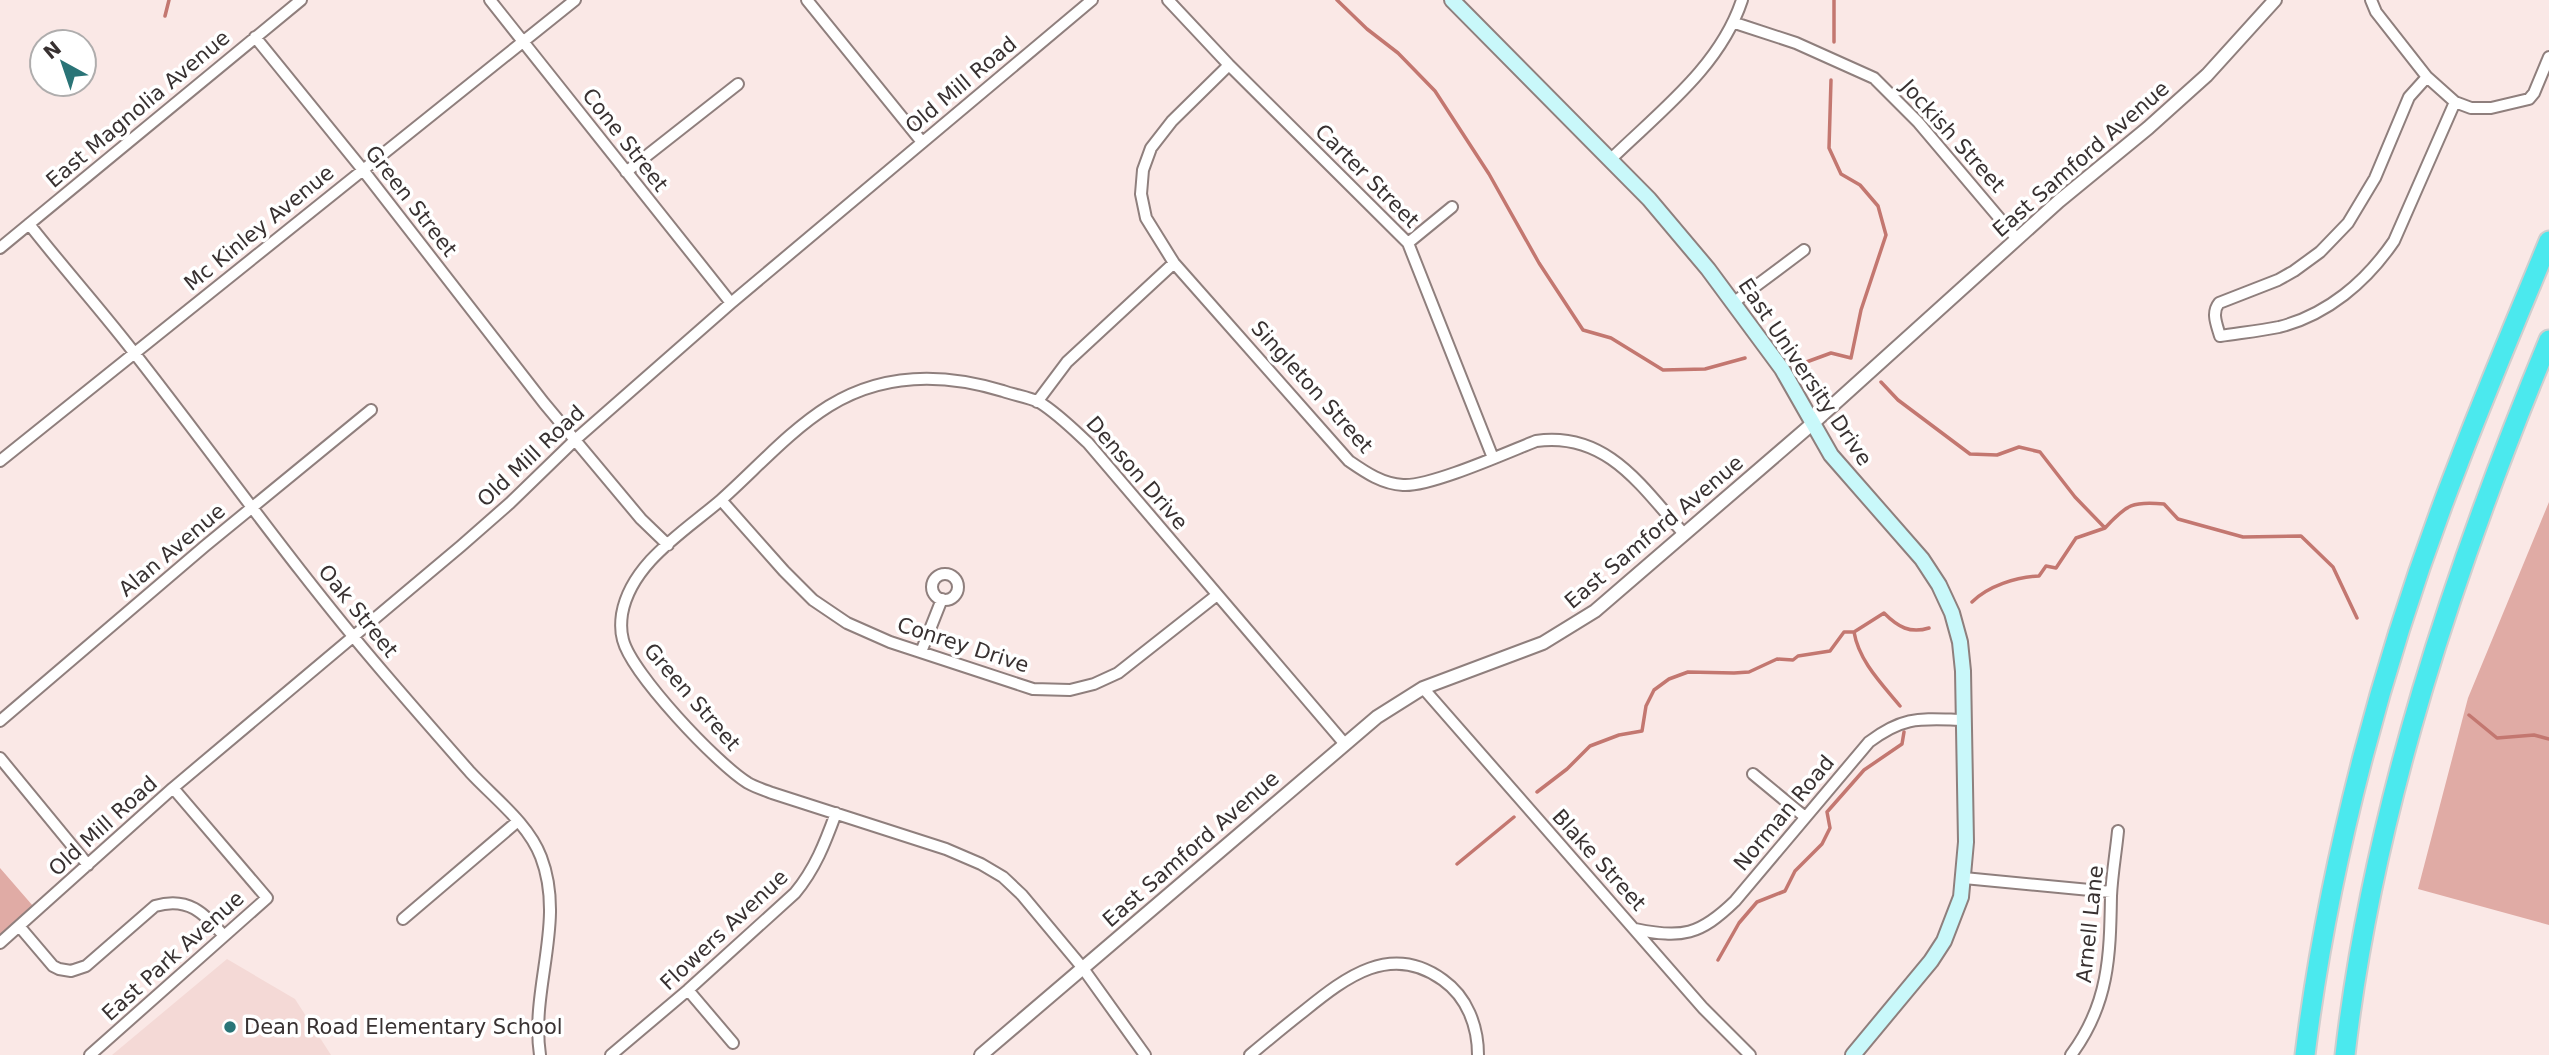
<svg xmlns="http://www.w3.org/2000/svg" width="2549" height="1055" font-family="'DejaVu Sans',sans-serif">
<rect width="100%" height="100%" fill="#fae8e6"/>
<!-- built -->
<path fill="#f4d9d6" d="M 227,959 L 295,999 L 331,1055 L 112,1055 Z"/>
<!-- green -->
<path fill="#e0aba5" d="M 2549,502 L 2549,925 L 2418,889 L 2468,698 Z
M 0,868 L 33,906 L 0,935 Z"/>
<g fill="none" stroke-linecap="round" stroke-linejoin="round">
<!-- stream -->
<path stroke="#c37770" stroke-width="3.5" d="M 1337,0 L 1367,29 L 1398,53 L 1435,91 L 1489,174 L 1539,263 L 1583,330 L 1611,338 L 1663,370 L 1705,369 L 1745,358
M 165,16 L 169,0
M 1834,42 L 1834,0
M 1801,364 L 1831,353 L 1851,358 L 1861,310 L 1886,235 L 1878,206 L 1860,185 L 1841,174 L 1829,148 L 1831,80
M 1881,382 L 1898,400 L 1970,454 L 1997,455 L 2019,447 L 2040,452 L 2075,497 L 2105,528 C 2127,504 2133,501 2164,504 L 2178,519 L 2243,537 L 2301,536 L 2333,567 L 2357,618
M 1972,602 C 1988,586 2016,577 2039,576 L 2046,566 L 2056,568 L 2076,538 L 2105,528
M 1854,632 C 1859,661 1881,683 1900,706
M 2469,715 L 2497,738 L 2534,735 L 2549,739
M 1537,792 L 1567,769 L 1590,746 L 1619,735 L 1642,731 L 1646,706 L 1654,690 L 1669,679 L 1688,672 L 1734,673 L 1749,672 L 1777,659 L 1793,660 L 1798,656 L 1830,651 L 1844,632 L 1854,632 L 1884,613 C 1898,627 1910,634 1929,628
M 1457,864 L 1514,817
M 1718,960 L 1739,923 L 1757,902 L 1785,891 L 1795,871 L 1822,844 L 1830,828 L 1827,812 L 1864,770 L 1902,744 L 1904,732"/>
<!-- minor casing -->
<g stroke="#8f7f7d" stroke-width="14">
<path id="minor" d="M 490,0 L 731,303
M 807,0 L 922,142
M 1168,0 L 1229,65 L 1408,243 L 1493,458
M 2371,0 L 2376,12 L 2427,77 L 2455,102 L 2471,108 L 2491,108 L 2529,99 L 2534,93 L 2549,57
M 1735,23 L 1796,43 L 1874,78 L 1918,122 L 2017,239
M 255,37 L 363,170 L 544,403 L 641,519 L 668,545
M 1229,65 L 1172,121 L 1151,148 L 1143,170 L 1141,194 L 1146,218 L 1174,263 L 1349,461 C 1365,472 1382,484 1403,485 C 1430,487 1508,452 1536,441 C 1607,431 1642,487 1684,534
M 2427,77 L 2409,97 L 2375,178 L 2348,223 L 2320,252 L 2294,271 L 2278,280 L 2219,303 C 2211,313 2217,325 2220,336 C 2239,333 2260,331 2279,327 C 2327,315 2366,282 2394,241 L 2455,102
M 1610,160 C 1659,112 1720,67 1742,0
M 626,172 L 738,84
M 29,224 C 65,270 104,313 139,359 C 221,464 297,572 383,672 C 412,706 441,739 470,772 C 494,798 528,823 541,857 C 566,922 530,988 540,1055
M 1408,243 L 1452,207
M 0,248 L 301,0
M 1733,303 L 1804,250
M 1037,402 L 1067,362 L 1174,263
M 0,461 L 575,0
M 721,500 L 784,571 L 813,600 L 847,623 L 890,642 L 1033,689 L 1070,690 L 1094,684 L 1118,673 L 1217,595
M932 587a13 13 0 1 1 26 0a13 13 0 1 1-26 0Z
M 921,652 L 942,599
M 1423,688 L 1703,1008 L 1750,1055
M 0,721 L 205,546 L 371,410
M 0,758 L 88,865
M 1753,774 L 1805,817
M 1964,878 L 2111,892
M 403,919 L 518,821
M 19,926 L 53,966 L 59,969 L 71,971 L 86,966 L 155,906 C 188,896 204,913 224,936
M 1635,929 C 1682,939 1700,935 1735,901 L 1869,742 C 1905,715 1921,719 1964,720
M 0,943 L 173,788 L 461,546 L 510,503 L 576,439 L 731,303 L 1092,0
M 688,990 L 733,1043
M 90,1055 L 267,898 L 173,788
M 611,1055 L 688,990 L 795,893 C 815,869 825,843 836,813
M 1145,1055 L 1082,967 L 1022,895 L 1003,877 L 981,864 L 946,849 L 772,793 C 764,790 755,787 748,783 C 717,764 632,674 623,640 C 621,633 621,621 622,614 C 631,563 685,531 721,500 C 756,469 789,431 829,406 C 884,372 944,373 1003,391 C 1014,395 1028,397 1039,402 C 1057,413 1073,429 1088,443 L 1344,743
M 1250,1055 C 1268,1040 1286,1025 1304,1011 C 1346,977 1391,942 1443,980 C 1467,997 1478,1026 1478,1055
M 2071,1055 C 2109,1004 2110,956 2111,896 C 2112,874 2116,852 2118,831"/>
</g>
<!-- tertiary casing -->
<g stroke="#8f7f7d" stroke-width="16">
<path id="tertiary" d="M 981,1055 L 1377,717 L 1423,688 L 1543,643 L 1595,611 L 1812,424 L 2059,201 L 2148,128 L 2207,75 L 2275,0"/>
</g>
<!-- secondary casing -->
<g stroke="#8f7f7d" stroke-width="18">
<path id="secondary" d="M 1452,0 L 1649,199 L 1708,269 L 1782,369 L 1831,455 L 1922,559 L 1939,585 L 1952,613 L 1960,642 L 1963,671 L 1966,842 L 1961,897 L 1944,941 L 1931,961 L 1853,1055"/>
</g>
<!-- motorway casing -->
<g stroke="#cfcece" stroke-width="23">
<path id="motorway" d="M 2305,1055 C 2329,859 2385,651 2457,467 C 2486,391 2518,316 2549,241
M 2345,1055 C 2373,810 2455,566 2549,340"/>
</g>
<!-- minor -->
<use href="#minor" stroke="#fff" stroke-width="10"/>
<!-- tertiary -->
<use href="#tertiary" stroke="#fff" stroke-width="12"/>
<!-- secondary -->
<use href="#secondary" stroke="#c9f8fa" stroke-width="14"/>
<!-- motorway -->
<use href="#motorway" stroke="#4be9ee" stroke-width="19"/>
</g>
<!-- markers -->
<circle fill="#2a7477" stroke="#fff" stroke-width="2.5" cx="230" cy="1027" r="7"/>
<g text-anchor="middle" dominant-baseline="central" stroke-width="7" stroke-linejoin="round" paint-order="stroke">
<!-- street labels -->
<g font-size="21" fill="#383131" stroke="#fff">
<text transform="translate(961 85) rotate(-40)">Old Mill Road</text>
<text transform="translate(138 109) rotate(-40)">East Magnolia Avenue</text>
<text transform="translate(1953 136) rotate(48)">Jockish Street</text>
<text transform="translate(625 140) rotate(52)">Cone Street</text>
<text transform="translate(2081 159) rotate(-41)">East Samford Avenue</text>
<text transform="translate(1367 176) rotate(45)">Carter Street</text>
<text transform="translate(411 201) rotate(52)">Green Street</text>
<text transform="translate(259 228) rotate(-39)">Mc Kinley Avenue</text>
<text transform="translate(1805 372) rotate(56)">East University Drive</text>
<text transform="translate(1312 387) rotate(48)">Singleton Street</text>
<text transform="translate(531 456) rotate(-43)">Old Mill Road</text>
<text transform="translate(1137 473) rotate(49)">Denson Drive</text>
<text transform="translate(1654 532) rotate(-40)">East Samford Avenue</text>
<text transform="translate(172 550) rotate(-40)">Alan Avenue</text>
<text transform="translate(358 611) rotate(51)">Oak Street</text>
<text transform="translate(963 645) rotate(18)">Conrey Drive</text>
<text transform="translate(692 697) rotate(49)">Green Street</text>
<text transform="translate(1784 813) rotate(-50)">Norman Road</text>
<text transform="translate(103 826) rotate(-42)">Old Mill Road</text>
<text transform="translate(1191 849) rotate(-41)">East Samford Avenue</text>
<text transform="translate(1599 860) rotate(48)">Blake Street</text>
<text transform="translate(2090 924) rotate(-84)">Arnell Lane</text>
<text transform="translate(724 930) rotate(-43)">Flowers Avenue</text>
<text transform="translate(173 956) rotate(-42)">East Park Avenue</text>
</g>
<!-- poi labels -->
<g font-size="21" fill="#383131" stroke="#fff" text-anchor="start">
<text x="244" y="1027">Dean Road Elementary School</text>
</g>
</g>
<!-- north arrow -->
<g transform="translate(63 63) rotate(320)"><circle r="33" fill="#ffffff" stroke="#afadad" stroke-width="2"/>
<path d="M0-5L12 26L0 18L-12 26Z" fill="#2a7477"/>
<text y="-10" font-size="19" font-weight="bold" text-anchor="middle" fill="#383131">N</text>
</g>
</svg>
